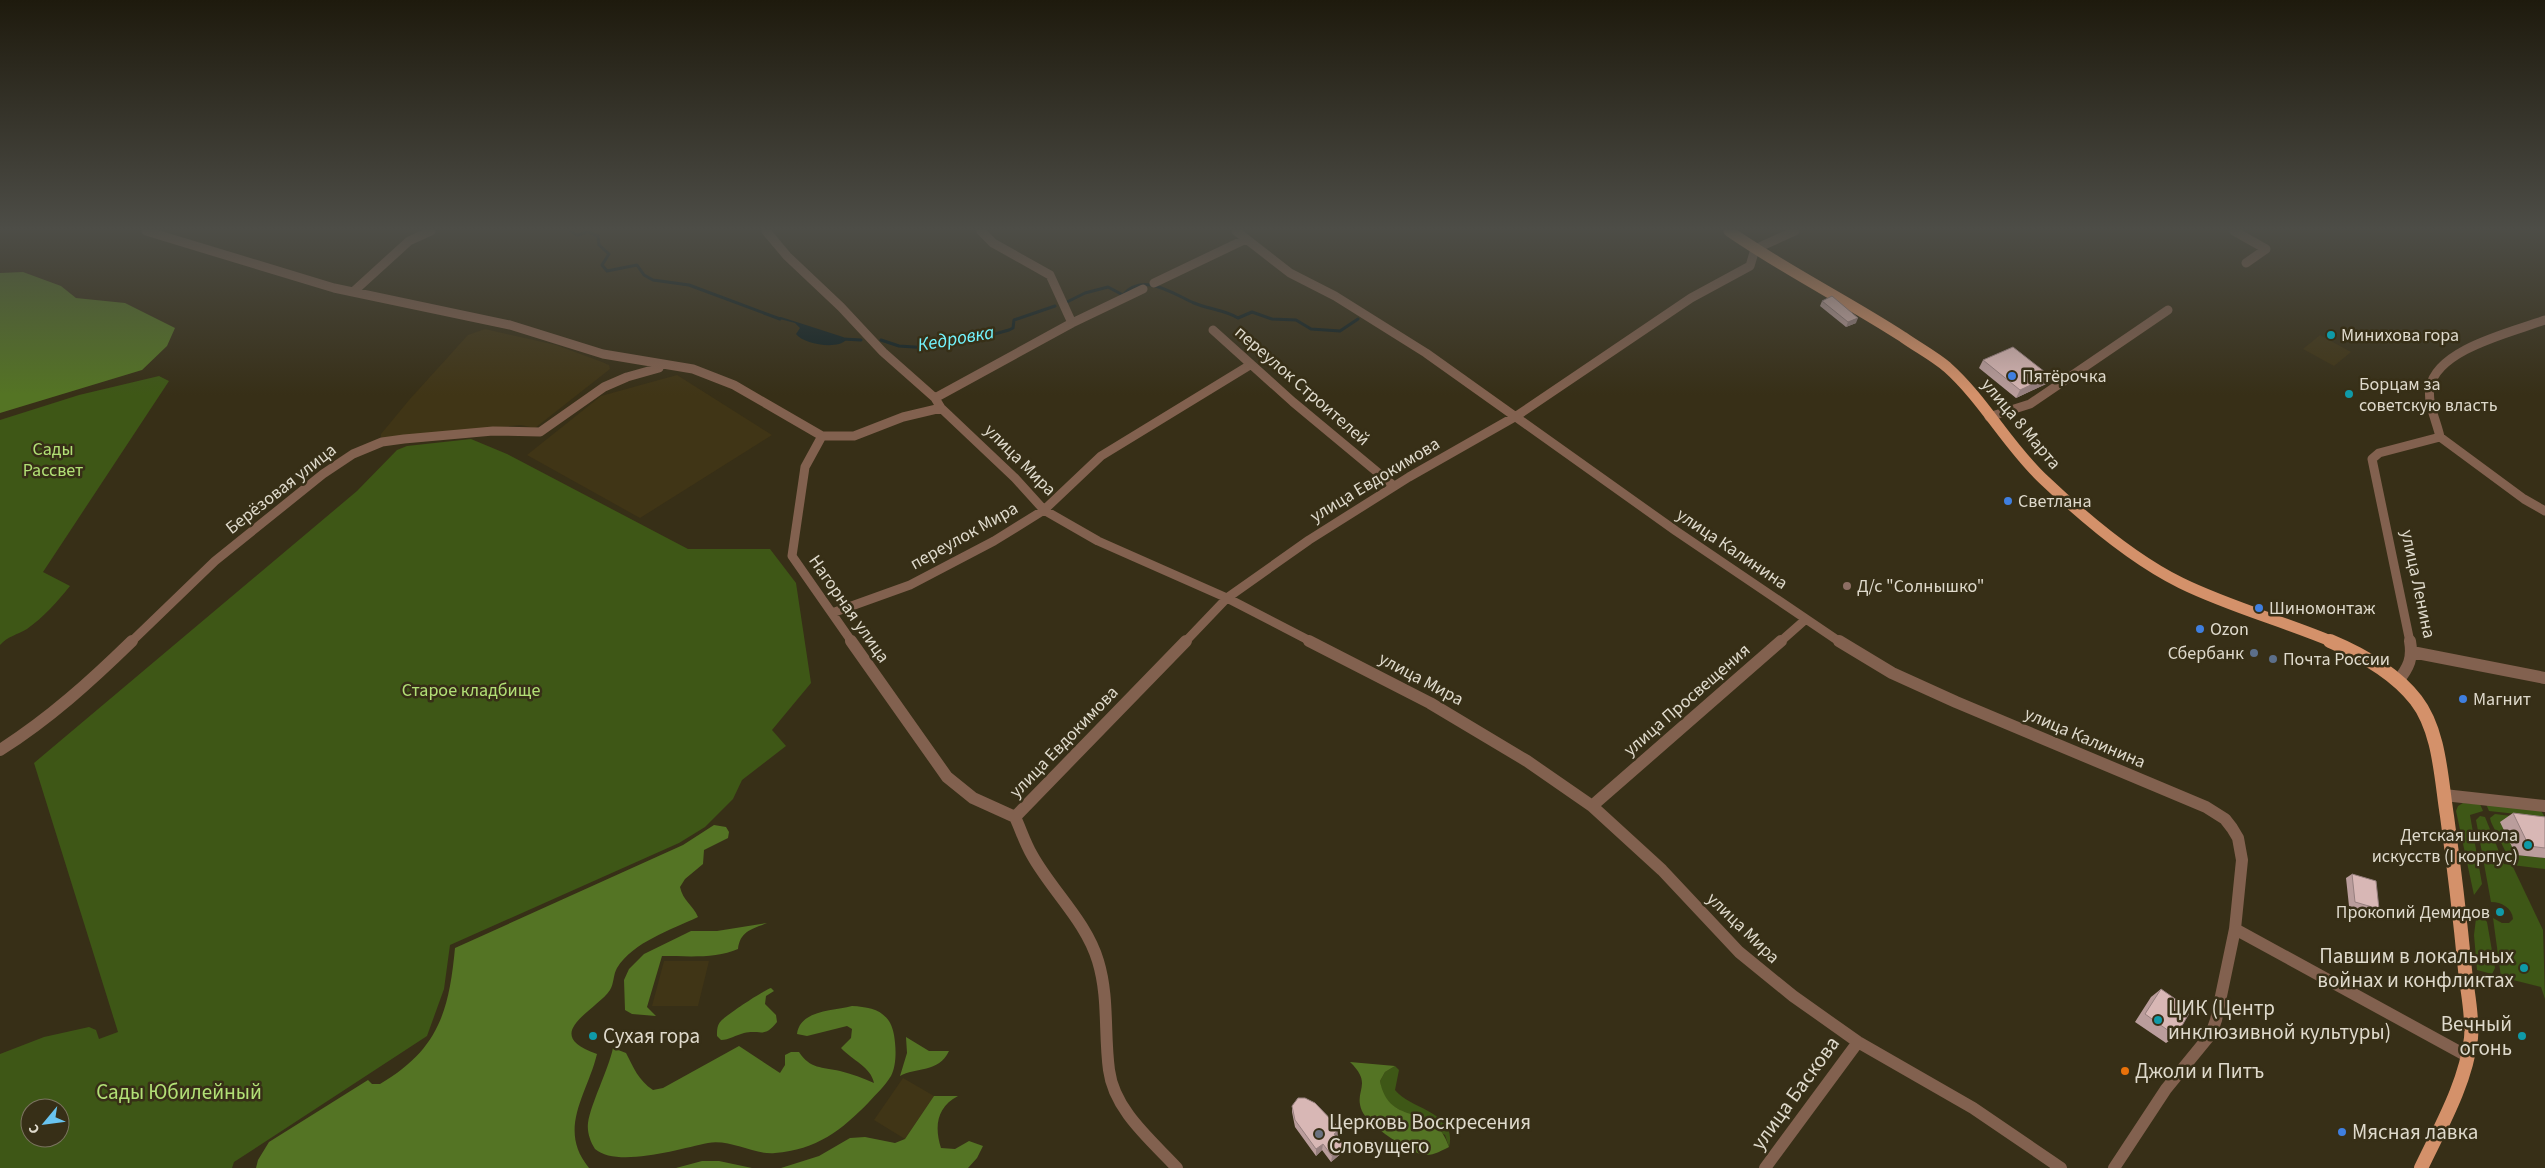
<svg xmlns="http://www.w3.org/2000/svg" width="2545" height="1168" font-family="'Source Sans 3',sans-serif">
<rect width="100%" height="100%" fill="#372f17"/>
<!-- built -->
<path fill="#403516" d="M 485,329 L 556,345 L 602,362 L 609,365 L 610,369 L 535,428 L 521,425 L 385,439 L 381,437 L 381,434 L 410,399 L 468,335 Z
M 2320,335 L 2351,352 L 2334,366 L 2303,349 Z
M 677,375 L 772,435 L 640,518 L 527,455 L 601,396 Z
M 664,961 L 709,961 L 698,1006 L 652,1006 Z
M 903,1078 L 934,1096 L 905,1139 L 874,1120 Z"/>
<!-- green -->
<path fill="#3e5716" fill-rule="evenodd" d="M 159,376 L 169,381 L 43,572 L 70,586 C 57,602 44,617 27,629 C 17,635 8,636 0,645 L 0,420 L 79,395 Z
M 471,439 L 507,454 L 688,549 L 770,549 L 796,583 L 811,683 L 772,730 L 786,746 L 742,780 L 733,799 L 705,827 L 679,843 L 450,945 L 444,989 L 427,1036 L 234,1162 L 232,1168 L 0,1168 L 0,1054 L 44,1037 L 89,1027 L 96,1030 L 99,1039 L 118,1032 L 34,763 L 357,491 L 397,450 L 407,446 ZM 30,1108 L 60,1108 L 60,1138 L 30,1138 Z
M 2463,803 L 2480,804 L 2483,811 L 2470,815 L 2482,884 L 2474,895 L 2456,811 L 2458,806 Z
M 2486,804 L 2541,811 L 2545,817 L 2489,811 Z
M 2495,814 L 2520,817 L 2515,855 L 2545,858 L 2545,869 L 2512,865 L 2543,930 L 2545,999 L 2541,987 L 2501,977 L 2493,918 L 2502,923 L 2509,923 L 2513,919 C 2512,908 2502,902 2491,902 L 2476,820 L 2480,816 L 2485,817 L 2504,864 L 2512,865 L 2491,822 L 2490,818 Z
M 2477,910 L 2487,922 L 2495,968 L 2492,974 L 2477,970 L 2474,935 Z
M 1395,1066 L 1399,1070 L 1395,1090 C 1411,1110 1458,1112 1449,1147 L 1445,1135 C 1434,1129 1391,1107 1386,1100 C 1382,1094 1381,1088 1380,1081 L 1385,1072 Z"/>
<!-- forest -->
<path fill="#547424" d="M 23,272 L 61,286 L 76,298 L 125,303 L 175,328 L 167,346 L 142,370 L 0,413 L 0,273 Z
M 714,825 L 726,827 L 729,832 L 728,838 L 704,850 L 703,864 L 685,879 L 680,887 C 683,901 693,905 698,917 C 671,930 633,942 617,968 C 613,975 614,984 610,990 C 596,1011 539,1034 597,1054 C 587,1095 557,1129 589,1168 L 256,1168 L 258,1160 L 269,1142 L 368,1080 L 372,1084 L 380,1084 C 438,1050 449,1012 455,948 L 683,845 Z
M 767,923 C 752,929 740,931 738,949 C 716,959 687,956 662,956 L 647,1007 L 656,1016 L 632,1014 L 625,1010 L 624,980 L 629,969 L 644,954 L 691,931 L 717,931 Z
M 771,988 L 774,991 L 766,996 L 765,1004 L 776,1015 L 777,1022 C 764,1039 760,1029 744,1033 C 736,1035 729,1040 721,1040 L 717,1036 C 717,1030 717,1025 721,1021 C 726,1015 764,990 771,988 Z
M 852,1006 C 872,1007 890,1011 894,1035 C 896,1047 897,1064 891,1076 C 885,1086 877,1093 869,1102 C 842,1130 816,1150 775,1153 C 753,1155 731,1139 708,1143 C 679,1149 617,1168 595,1149 C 590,1141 587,1132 588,1123 C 591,1103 608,1071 613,1048 L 626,1053 C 634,1068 638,1080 653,1090 L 663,1088 L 739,1046 L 780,1073 L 785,1065 L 785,1055 L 791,1052 L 799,1052 C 810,1069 822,1067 840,1071 C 852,1074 863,1078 874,1083 C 871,1067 852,1060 841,1048 L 851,1038 L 852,1029 L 847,1026 L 807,1036 L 797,1034 C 800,1010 833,1011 852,1006 Z
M 906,1037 L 929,1051 L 949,1051 C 939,1073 915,1067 900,1076 L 907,1053 Z
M 1350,1062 L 1395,1066 L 1385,1072 L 1380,1081 C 1389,1129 1435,1101 1449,1147 C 1443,1150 1434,1155 1427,1155 C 1413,1156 1367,1124 1362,1111 C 1353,1090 1374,1085 1350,1062 Z
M 934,1096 L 958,1096 C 937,1107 934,1126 941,1148 L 955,1149 L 969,1141 L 983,1146 L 977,1158 L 968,1168 L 781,1168 L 819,1156 L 850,1138 L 865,1137 L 895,1143 L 905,1139 Z
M 702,1161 L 719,1161 L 752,1168 L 676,1168 Z"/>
<!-- water -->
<path fill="#122325" d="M 781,317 L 843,337 L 846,340 C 837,350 803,344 796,334 L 800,328 L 795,323 L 776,318 Z"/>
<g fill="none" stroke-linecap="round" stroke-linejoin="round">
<!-- stream -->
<path stroke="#122325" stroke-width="3" d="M 570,231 L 577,235 L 588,232 L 598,236 L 599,245 L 609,254 L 602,265 L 607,271 L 637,265 L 644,275 L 653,280 L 689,285 L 780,319
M 1067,302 L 1085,293 L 1108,287 L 1123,295 C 1143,271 1173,294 1194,303 C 1208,309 1225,310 1238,318 L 1252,312 L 1272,319 L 1296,320 L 1311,329 L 1340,331 L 1358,319
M 843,339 L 861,340
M 881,340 L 899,346 L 929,348 L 944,342 L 969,341 L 1009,330 L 1013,328 L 1014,320 L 1055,306"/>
<!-- minor-far1 -->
<path stroke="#82614f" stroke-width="9" d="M 146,231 L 334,288 L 510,325 L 603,354 L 693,369 L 734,385 L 822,436 L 805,467 L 792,556 L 852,642
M 766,231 L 787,256 L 841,307 L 883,352 L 935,398 L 941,408 L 1015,478 L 1044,510 L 1098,541 L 1227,598 L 1312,642
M 981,231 L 993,243 L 1050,275 L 1072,323
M 1236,231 L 1290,273 L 1335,296 L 1426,353 L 1676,531 L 1840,642
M 2234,231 L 2266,249 L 2246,263
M 1154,283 L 1246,239
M 353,292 L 409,241 L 431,231
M 1213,330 L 1293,402 L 1394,486
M 935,398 L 1072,323 L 1143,289
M 1989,417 L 2030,404 L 2168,310
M 822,436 L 854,436 L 903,417 L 941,408
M 2440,437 C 2437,422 2427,403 2430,388 C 2436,349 2513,332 2545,320
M 2440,437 L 2524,499 L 2545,511
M 832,613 L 910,585 L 994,541 L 1044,510 L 1101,456 L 1250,365
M 131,642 L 215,561 L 323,474 L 353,454 L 382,442 L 404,439 L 493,431 L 540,432 L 604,387 L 627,377 L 659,368
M 1185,642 L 1227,598 L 1309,540 L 1409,477 L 1518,415 L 1691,298 L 1750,266 L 1755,249 L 1795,231
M 1780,642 L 1806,619
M 2410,642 L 2372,459 L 2379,453 L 2440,437"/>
<!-- minor -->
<path stroke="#82614f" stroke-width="12" d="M 851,641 L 947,777 L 973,798 L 1015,817 C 1021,830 1025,843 1032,855 C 1052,891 1086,921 1098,961 C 1109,997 1104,1033 1109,1070 C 1114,1110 1151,1140 1177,1168
M 1309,641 L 1430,703 L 1527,761 L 1592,806 L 1662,870 L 1739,952 L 1793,996 L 1858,1042 L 1973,1108 L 2061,1168
M 1839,641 L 1892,673 L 1956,702 L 2206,807 L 2225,819 L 2232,828 L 2238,838 L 2242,860 L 2235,929 L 2216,1020 L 2211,1034 L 2166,1089 L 2114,1168
M 2412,652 L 2545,678
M 2398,681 C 2409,667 2413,658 2410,641
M 0,750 C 49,719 91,681 132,641
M 2444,795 L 2545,806
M 1592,806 L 1781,641
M 1015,817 L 1186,641
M 2235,929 L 2467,1056
M 1765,1168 L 1858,1042"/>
<!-- primary-far1 -->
<path stroke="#d4916a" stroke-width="11" d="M 1729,231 C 1785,270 1846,300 1903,337 C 1917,347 1934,356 1947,367 C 1984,400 2007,445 2043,479 C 2082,516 2132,559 2181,583 C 2230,607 2283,621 2333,642"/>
<!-- primary -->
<path stroke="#d4916a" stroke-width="14" d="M 2330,641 C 2361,654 2395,673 2416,700 C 2440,731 2441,779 2447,816 C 2454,867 2460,918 2465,970 C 2467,991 2473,1016 2471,1038 C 2466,1083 2440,1128 2421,1168"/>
</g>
<!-- wall -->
<path fill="#ba9d9c" d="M 1822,301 L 1856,323 L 1846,327 L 1820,306 Z
M 1983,360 L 2050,376 L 2046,384 L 2016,398 L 1979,368 Z
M 2513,813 L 2545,817 L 2545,858 L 2516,855 L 2500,822 Z
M 2352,874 L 2379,909 L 2373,914 L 2349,906 L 2346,878 Z
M 2161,989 L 2176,1036 L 2166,1043 L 2135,1022 L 2151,997 Z
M 1292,1106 L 1339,1135 L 1336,1137 L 1344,1146 L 1343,1152 L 1331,1162 L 1322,1150 L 1316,1156 L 1295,1127 L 1292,1112 Z"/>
<!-- shaded-wall -->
<path fill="#97807f" d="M 1858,318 L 1856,323 L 1846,327 L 1848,322 Z
M 2050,376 L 2046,384 L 2016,398 L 2020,390 Z
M 1340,1129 L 1339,1135 L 1333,1140 L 1334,1134 Z
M 1323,1144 L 1322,1150 L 1316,1156 L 1316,1149 Z
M 1344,1146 L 1343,1152 L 1331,1162 L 1332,1156 Z"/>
<!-- building -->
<path fill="#d8b7b5" stroke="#97807f" d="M 1832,296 L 1858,318 L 1848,322 L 1822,301 Z
M 2013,347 L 2050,376 L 2020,390 L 1983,360 Z
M 2513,813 L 2545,817 L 2545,848 L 2529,846 Z
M 2352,874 L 2376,881 L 2379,909 L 2355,902 Z
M 2161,989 L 2191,1010 L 2176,1036 L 2145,1014 Z
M 1298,1098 L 1305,1098 L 1315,1103 L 1340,1129 L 1334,1134 L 1344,1146 L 1332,1156 L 1323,1144 L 1316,1149 L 1295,1120 L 1292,1106 Z"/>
<!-- sky -->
<linearGradient id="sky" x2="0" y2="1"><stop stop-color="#1e1a0d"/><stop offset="0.58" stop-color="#4d4d47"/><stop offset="1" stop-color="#4d4d47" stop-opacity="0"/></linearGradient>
<rect width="2545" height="395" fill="url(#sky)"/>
<!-- markers -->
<g fill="#0f9aa8" stroke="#372f17" stroke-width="2">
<circle cx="2331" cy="335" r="5"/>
<circle cx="2349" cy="394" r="5"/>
<circle cx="2528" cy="845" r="5"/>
<circle cx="2500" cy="912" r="5"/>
<circle cx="2524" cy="968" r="5"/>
<circle cx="2158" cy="1020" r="5"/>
<circle cx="593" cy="1036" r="5"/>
<circle cx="2522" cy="1036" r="5"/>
</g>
<g fill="#3f7fe0" stroke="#372f17" stroke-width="2">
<circle cx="2012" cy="376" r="5"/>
<circle cx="2008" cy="501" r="5"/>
<circle cx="2259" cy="608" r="5"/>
<circle cx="2200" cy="629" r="5"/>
<circle cx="2463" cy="699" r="5"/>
<circle cx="2342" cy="1132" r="5"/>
</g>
<circle fill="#8d6e63" stroke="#372f17" stroke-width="2" cx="1847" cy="586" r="5"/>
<g fill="#5c6f8a" stroke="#372f17" stroke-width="2">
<circle cx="2254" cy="653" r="5"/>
<circle cx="2273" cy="659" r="5"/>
</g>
<circle fill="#e8710a" stroke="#372f17" stroke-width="2" cx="2125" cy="1071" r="5"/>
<circle fill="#6b7280" stroke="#372f17" stroke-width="2" cx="1319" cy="1134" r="5"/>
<g text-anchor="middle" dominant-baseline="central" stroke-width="5" stroke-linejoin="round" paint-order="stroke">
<!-- poi labels -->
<g font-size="18" fill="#dfdacc" stroke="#372f17" text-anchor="start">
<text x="2341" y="335">Минихова гора</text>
<text x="2022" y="376">Пятёрочка</text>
<text x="2359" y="384">Борцам за<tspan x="2359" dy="21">советскую власть</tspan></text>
<text x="2018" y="501">Светлана</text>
<text x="1857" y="586">Д/с "Солнышко"</text>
<text x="2269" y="608">Шиномонтаж</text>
<text x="2210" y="629">Ozon</text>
<text x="2244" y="653" text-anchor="end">Сбербанк</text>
<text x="2283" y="659">Почта России</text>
<text x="2473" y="699">Магнит</text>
<text x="2518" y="835" text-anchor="end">Детская школа<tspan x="2518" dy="21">искусств (I корпус)</tspan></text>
<text x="2490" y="912" text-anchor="end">Прокопий Демидов</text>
</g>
<!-- street labels -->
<g font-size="18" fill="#dfdacc" stroke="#372f17">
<text transform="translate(1302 386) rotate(41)">переулок Строителей</text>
<text transform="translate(2021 424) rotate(50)">улица 8 Марта</text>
<text transform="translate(1020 460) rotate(45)">улица Мира</text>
<text transform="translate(1375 480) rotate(-31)">улица Евдокимова</text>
<text transform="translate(281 489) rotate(-38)">Берёзовая улица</text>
<text transform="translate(964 536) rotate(-29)">переулок Мира</text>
<text transform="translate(1732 549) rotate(34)">улица Калинина</text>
<text transform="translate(2418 584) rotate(78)">улица Ленина</text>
<text transform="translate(849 609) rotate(55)">Нагорная улица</text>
<text transform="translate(1421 679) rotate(28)">улица Мира</text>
<text transform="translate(1687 700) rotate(-41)">улица Просвещения</text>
<text transform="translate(2085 738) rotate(23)">улица Калинина</text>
<text transform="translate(1064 742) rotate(-46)">улица Евдокимова</text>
<text transform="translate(1743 928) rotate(44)">улица Мира</text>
</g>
<!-- park labels -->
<g font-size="18" fill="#b2e076" stroke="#372f17">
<text x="53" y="449">Сады<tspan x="53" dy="21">Рассвет</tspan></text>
<text x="471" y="690">Старое кладбище</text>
</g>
<!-- water labels -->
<g font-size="19" font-style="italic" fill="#73f5ff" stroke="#372f17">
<text transform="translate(956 339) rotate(-10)">Кедровка</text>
</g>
<!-- near-poi labels -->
<g font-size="21" fill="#dfdacc" stroke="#372f17" text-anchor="start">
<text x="2514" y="956" text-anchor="end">Павшим в локальных<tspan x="2514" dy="24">войнах и конфликтах</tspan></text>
<text x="2168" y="1008">ЦИК (Центр<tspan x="2168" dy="24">инклюзивной культуры)</tspan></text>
<text x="2512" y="1024" text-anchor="end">Вечный<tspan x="2512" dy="24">огонь</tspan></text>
<text x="603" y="1036">Сухая гора</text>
<text x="2135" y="1071">Джоли и Питъ</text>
<text x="1329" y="1122">Церковь Воскресения<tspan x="1329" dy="24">Словущего</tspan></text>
<text x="2352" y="1132">Мясная лавка</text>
</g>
<!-- near-park labels -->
<g font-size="21" fill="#b2e076" stroke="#372f17">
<text x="179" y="1092">Сады Юбилейный</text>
</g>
<!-- near-street labels -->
<g font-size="21" fill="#dfdacc" stroke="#372f17">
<text transform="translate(1795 1093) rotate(-54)">улица Баскова</text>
</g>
</g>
<!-- north arrow -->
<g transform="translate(45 1123) rotate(241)"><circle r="24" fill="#372f17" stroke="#7a735f"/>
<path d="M0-4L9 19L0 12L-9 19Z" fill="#69c4f0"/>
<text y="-8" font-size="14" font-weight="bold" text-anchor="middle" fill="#dfdacc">С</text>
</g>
</svg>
